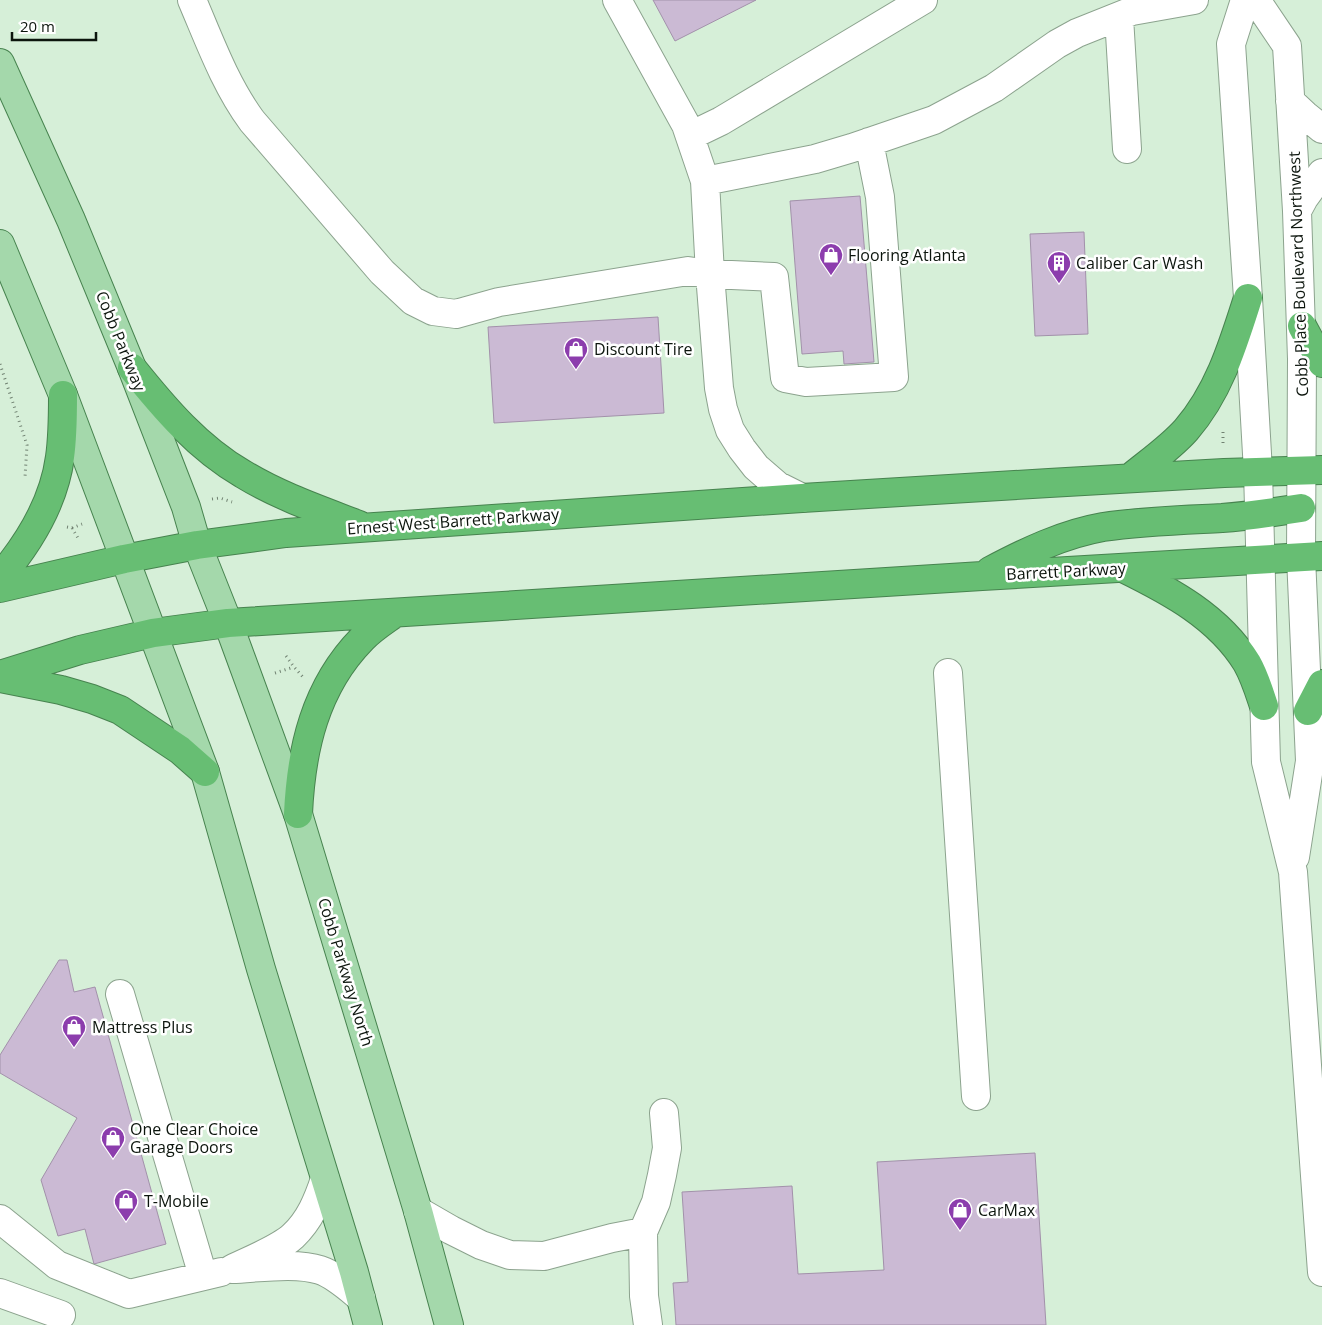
<svg xmlns="http://www.w3.org/2000/svg" width="1322" height="1325" font-family="'Open Sans',sans-serif">
<rect width="100%" height="100%" fill="#d6efd8"/>
<!-- building -->
<path fill="#cbbad4" stroke="#a291aa" d="M 653,0 L 756,0 L 675,41 Z
M 860,196 L 874,362 L 844,364 L 843,351 L 802,354 L 790,201 Z
M 1084,232 L 1088,334 L 1035,336 L 1030,234 Z
M 658,317 L 664,413 L 494,423 L 488,327 Z
M 59,960 L 67,960 L 74,992 L 95,987 L 166,1244 L 94,1264 L 85,1229 L 58,1236 L 41,1180 L 77,1118 L 0,1073 L 0,1055 Z
M 1035,1153 L 1046,1325 L 676,1325 L 673,1283 L 688,1282 L 682,1192 L 792,1186 L 798,1274 L 884,1270 L 877,1162 Z"/>
<g fill="none" stroke-linecap="round" stroke-linejoin="round">
<!-- minor casing -->
<g stroke="#8ca38e" stroke-width="30">
<path id="minor" d="M 192,0 C 210,42 225,84 252,121 L 382,272 L 413,301 L 433,311 L 456,314 L 499,302 L 688,271 L 710,274 L 774,277 L 785,378 L 806,382 L 894,377 L 880,197 L 869,142
M 617,0 L 686,125 L 705,181 L 710,274 L 719,388 L 723,409 L 730,430 L 742,449 L 756,467 L 778,486 L 802,498
M 1245,0 L 1231,44 L 1248,298 L 1258,471 L 1266,762 L 1293,872 L 1322,1272
M 1256,0 L 1287,46 L 1297,211 L 1302,359 L 1301,557 L 1310,761 L 1295,857
M 1119,17 L 1127,149
M 1290,101 L 1305,115 L 1322,129
M 690,136 L 721,121 L 923,0
M 705,181 L 815,159 L 852,148 L 934,120 L 994,88 L 1057,44 L 1077,33 L 1132,11 L 1194,0
M 1297,211 L 1304,198 L 1322,173
M 948,673 L 976,1096
M 120,994 L 203,1276
M 325,1179 C 318,1200 310,1220 293,1236 C 279,1249 250,1260 232,1269 C 258,1268 296,1262 320,1270 C 335,1275 349,1288 361,1298
M 418,1211 L 451,1230 L 481,1245 L 510,1255 L 544,1256 L 612,1238 L 643,1232
M 0,1219 L 57,1265 L 129,1294 L 221,1272
M 0,1293 L 61,1315
M 648,1325 L 644,1296 L 643,1232 L 656,1202 L 662,1175 L 667,1148 L 664,1113"/>
</g>
<!-- major casing -->
<g stroke="#47834f" stroke-width="30">
<path id="major" d="M 0,63 L 71,220 L 132,368 L 186,507 L 197,545 L 228,623 L 298,814 L 418,1211 L 449,1325
M 0,244 L 63,395 L 205,772 L 261,969 L 354,1272 L 368,1325"/>
</g>
<!-- highway casing -->
<g stroke="#47834f" stroke-width="30">
<path id="highway" d="M 1302,326 L 1322,363
M 132,368 C 164,408 198,448 243,474 C 279,496 320,510 359,525
M 1130,478 C 1148,463 1170,448 1186,430 C 1219,392 1233,345 1248,298
M 1123,568 C 1170,591 1219,617 1247,663 C 1255,677 1259,691 1264,706
M 990,571 C 1026,552 1063,534 1103,527 C 1143,521 1182,520 1222,518 C 1248,516 1275,512 1301,508
M 0,577 C 29,543 54,502 60,457 C 63,436 63,415 63,395
M 0,588 L 124,559 L 197,545 L 286,533 L 802,498 L 1049,483 L 1224,473 L 1322,470
M 0,675 L 80,650 L 153,633 L 228,623 L 982,576 L 1322,556
M 0,678 L 61,690 L 92,699 L 120,710 L 180,750 L 205,772
M 1308,711 L 1322,684
M 298,814 C 301,749 315,687 362,639 C 371,629 384,621 395,613"/>
</g>
<!-- path -->
<path stroke="#708171" stroke-width="3" stroke-dasharray="1 4" stroke-linecap="butt" d="M 0,364 L 27,445 L 25,477
M 1223,432 L 1223,447
M 212,499 L 220,498 L 232,502
M 67,527 L 72,528 L 78,538
M 72,528 L 82,524
M 286,656 L 294,667 L 303,677
M 275,673 L 294,667"/>
<!-- minor -->
<use href="#minor" stroke="#fff" stroke-width="28"/>
<!-- major -->
<use href="#major" stroke="#a4d8ab" stroke-width="28"/>
<!-- highway -->
<use href="#highway" stroke="#67be73" stroke-width="28"/>
</g>
<!-- icons -->
<defs>
<g id="shop-pin" transform="scale(1.25)"><path d="M0 17L-7.5 6A9.5 9.5 0 1 1 7.5 6Z" fill="#8c3dad" stroke="#fff"/><path d="M-5-2.5h2.3a2.7 3.5 0 0 1 5.4 0H5L5.5 6h-11ZM-1.5-2.5h3a1.5 2.3 0 0 0-3 0Z" fill="#fff"/></g>
<g id="building-pin" transform="scale(1.25)"><path d="M0 17L-7.5 6A9.5 9.5 0 1 1 7.5 6Z" fill="#8c3dad" stroke="#fff"/><path d="M-4-6H4V6H1V3H-1V6H-4ZM-2.5-4.3h1.7v1.8h-1.7ZM.8-4.3h1.7v1.8H.8ZM-2.5-1h1.7V.8h-1.7ZM.8-1h1.7V.8H.8Z" fill="#fff"/></g>
</defs>
<g fill-rule="evenodd">
<use href="#shop-pin" x="831" y="255"/>
<use href="#building-pin" x="1059" y="263"/>
<use href="#shop-pin" x="576" y="349"/>
<use href="#shop-pin" x="74" y="1027"/>
<use href="#shop-pin" x="113" y="1138"/>
<use href="#shop-pin" x="126" y="1201"/>
<use href="#shop-pin" x="960" y="1210"/>
</g>
<g text-anchor="middle" dominant-baseline="central" stroke-width="5" stroke-linejoin="round" paint-order="stroke">
<!-- poi labels -->
<g font-size="16" fill="#0c150d" stroke="#fff" text-anchor="start">
<text x="848" y="255">Flooring Atlanta</text>
<text x="1076" y="263">Caliber Car Wash</text>
<text x="594" y="349">Discount Tire</text>
<text x="92" y="1027">Mattress Plus</text>
<text x="130" y="1129">One Clear Choice<tspan x="130" dy="18">Garage Doors</tspan></text>
<text x="144" y="1201">T-Mobile</text>
<text x="978" y="1210">CarMax</text>
</g>
<!-- street labels -->
<g font-size="16" fill="#0c150d" stroke="#fff">
<text transform="translate(1298 274) rotate(-92)">Cobb Place Boulevard Northwest</text>
<text transform="translate(121 341) rotate(68)">Cobb Parkway</text>
<text transform="translate(453 521) rotate(-4)">Ernest West Barrett Parkway</text>
<text transform="translate(1066 571) rotate(-3)">Barrett Parkway</text>
<text transform="translate(346 972) rotate(73)">Cobb Parkway North</text>
</g>
</g>
<!-- scale -->
<path d="M12 32v8h84v-8" fill="none" stroke="#0c150d" stroke-width="2.5"/>
<text x="20" y="32" font-size="15" fill="#0c150d" stroke="#ffffff" stroke-width="4" paint-order="stroke">20 m</text>
</svg>
